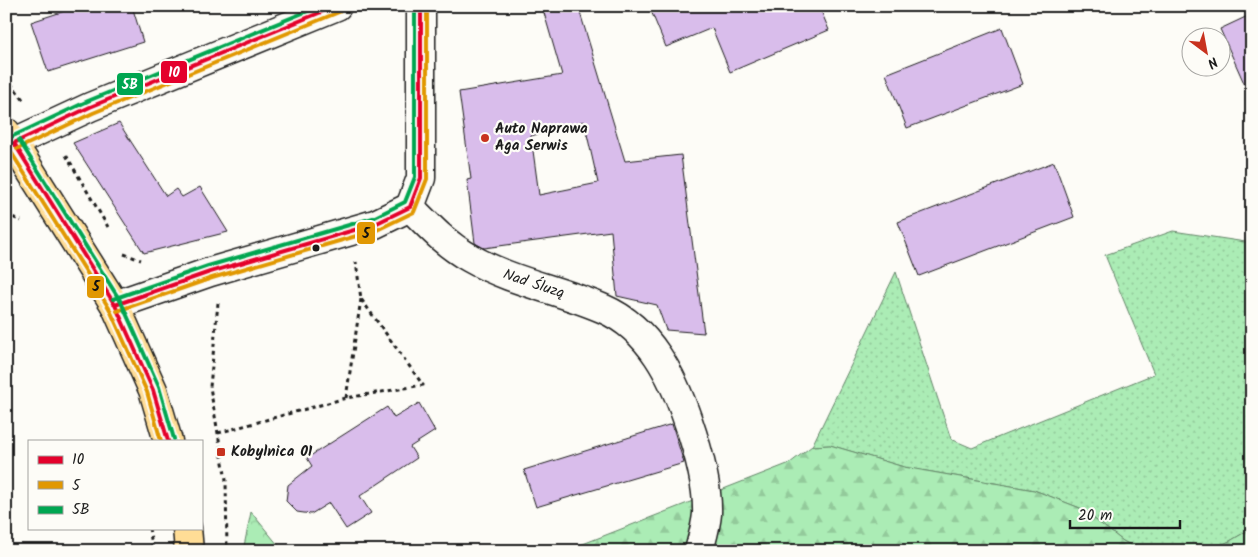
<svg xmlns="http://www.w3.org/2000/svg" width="1258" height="557" font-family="Kalam,sans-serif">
<defs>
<pattern id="grass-dots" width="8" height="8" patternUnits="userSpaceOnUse" patternTransform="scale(1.25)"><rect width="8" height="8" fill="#abecb5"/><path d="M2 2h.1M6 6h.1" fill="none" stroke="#93ca9b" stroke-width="1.8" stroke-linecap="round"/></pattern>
<pattern id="forest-firs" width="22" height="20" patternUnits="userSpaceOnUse" patternTransform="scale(1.25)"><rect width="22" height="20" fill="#abecb5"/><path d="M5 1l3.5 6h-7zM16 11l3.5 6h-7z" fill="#93ca9b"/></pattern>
<pattern id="park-crowns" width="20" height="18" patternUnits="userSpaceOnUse" patternTransform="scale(1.25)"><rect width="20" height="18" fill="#abecb5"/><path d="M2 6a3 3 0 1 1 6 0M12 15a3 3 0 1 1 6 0" fill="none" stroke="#93ca9b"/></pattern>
</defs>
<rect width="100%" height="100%" fill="#fdfcf7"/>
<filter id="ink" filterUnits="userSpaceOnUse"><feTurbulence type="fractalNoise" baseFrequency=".02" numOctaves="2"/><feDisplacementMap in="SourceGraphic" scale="10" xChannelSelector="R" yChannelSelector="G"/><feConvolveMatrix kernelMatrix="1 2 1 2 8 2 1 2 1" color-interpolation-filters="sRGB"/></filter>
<g filter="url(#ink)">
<!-- grass -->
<path fill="url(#grass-dots)" stroke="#648468" d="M 1173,231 L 1252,243 L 1252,528 L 1230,541 L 1206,551 L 1142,551 L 1123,541 L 1080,508 L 1034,490 L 904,467 L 830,445 L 812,446 L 896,272 L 951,439 L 972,448 L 1154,374 L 1105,255 Z"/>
<!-- forest -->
<path fill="url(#forest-firs)" stroke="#648468" d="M 830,445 L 904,467 L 1034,490 L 1080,508 L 1123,541 L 1141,551 L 565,551 L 790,463 L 812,446 Z
M 1252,528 L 1252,551 L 1206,551 L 1230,541 Z"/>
<!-- park -->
<path fill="url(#park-crowns)" stroke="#648468" d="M 251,512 L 283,551 L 243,551 Z"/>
<!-- building -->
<path fill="#d9bdeb" stroke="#1c1c1c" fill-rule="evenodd" d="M 80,6 L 132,6 L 143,42 L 48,72 L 31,22 Z
M 542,6 L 578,6 L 625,161 L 681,155 L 704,333 L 666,330 L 657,305 L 617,296 L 611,231 L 484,248 L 475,243 L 467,180 L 471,179 L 459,92 L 562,75 ZM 584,121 L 598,183 L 539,195 L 531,136 Z
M 649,6 L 819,6 L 829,30 L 730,72 L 712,28 L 666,47 Z
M 1252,14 L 1252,101 L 1220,29 Z
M 1002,28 L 1023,84 L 907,128 L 886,74 Z
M 119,123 L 166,196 L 176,189 L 182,197 L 200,187 L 228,232 L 144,253 L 73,143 Z
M 1054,162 L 1074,217 L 919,276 L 898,222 Z
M 419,403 L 435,431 L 410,447 L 417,458 L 360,496 L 371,513 L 346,529 L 329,503 L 311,514 L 297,512 L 286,501 L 288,485 L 312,466 L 307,458 L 387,407 L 394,418 Z
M 672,424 L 684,463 L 536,507 L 524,470 Z"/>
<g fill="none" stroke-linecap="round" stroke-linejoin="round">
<!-- minor casing -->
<g stroke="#1c1c1c" stroke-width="31">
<g id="minor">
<path d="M 6,146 L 90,107 L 337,6"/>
<path id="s1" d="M 410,207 C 430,227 445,244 470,258 C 512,282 561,290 604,309 C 650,329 673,377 688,421 C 697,447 708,486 707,514 C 706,526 702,539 699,551"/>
<path d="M 410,207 L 421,178 L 421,6"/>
<path d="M 115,305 L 210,272 L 375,224 L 410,207"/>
</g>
</g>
<!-- primary casing -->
<g stroke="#1c1c1c" stroke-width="31">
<path id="primary" d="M 6,132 L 115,305 L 153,390 L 168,441
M 187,528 L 189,551"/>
</g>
<!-- path -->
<path stroke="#1c1c1c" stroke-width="3" stroke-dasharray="4 4" stroke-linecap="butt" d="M 6,77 L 25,102
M 66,155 L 108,227
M 6,214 L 21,221
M 124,254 L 141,260
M 218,303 L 210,387 L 226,480 L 227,551
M 346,398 L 361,299
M 218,433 L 346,398 L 423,385 L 361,299 L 356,262
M 149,528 L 153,550"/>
<!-- minor -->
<use href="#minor" stroke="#fdfcf7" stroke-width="28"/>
<!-- primary -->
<use href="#primary" stroke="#ffdd96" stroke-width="28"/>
<!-- bus-1 casing -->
<g stroke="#fdfcf7" stroke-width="8">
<path id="bus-1" d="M 14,143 L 90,107 L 336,6
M 14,143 L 115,305 L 153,390 L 168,441
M 410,207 L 421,178 L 421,6
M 115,305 L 210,272 L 375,224 L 410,207"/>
</g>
<!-- bus-2 casing -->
<g stroke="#fdfcf7" stroke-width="8">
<path id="bus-2" d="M 6,144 L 109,308 L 147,392 L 161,441
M 17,149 L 93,113 L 339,12
M 117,311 L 212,278 L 377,230 L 414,212 L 427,179 L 427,6"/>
</g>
<!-- bus-3 casing -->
<g stroke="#fdfcf7" stroke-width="8">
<path id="bus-3" d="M 11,137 L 88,101 L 320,6
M 19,140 L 121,302 L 159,387 L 174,439
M 113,299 L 208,266 L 373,218 L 405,202 L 415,177 L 415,6"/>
</g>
<!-- bus-1 -->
<use href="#bus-1" stroke="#e4002b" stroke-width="4"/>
<!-- bus-2 -->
<use href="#bus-2" stroke="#e19803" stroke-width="4"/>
<!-- bus-3 -->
<use href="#bus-3" stroke="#00a651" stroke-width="4"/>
</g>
</g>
<!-- markers -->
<g fill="#c8321e" stroke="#fdfcf7" stroke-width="2">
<circle cx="485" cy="138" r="5"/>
<rect x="216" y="447" width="10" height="10" rx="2.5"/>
</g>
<circle fill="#1c1c1c" stroke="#fdfcf7" stroke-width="2" cx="316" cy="248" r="4.5"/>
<g text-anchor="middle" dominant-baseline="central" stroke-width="4.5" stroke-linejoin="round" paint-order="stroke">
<!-- poi labels -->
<g font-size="15" font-weight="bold" fill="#1c1c1c" stroke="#fdfcf7" text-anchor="start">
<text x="495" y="129">Auto Naprawa<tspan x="495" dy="17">Aga Serwis</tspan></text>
<text x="231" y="452">Kobylnica 01</text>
</g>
<!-- street labels -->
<g font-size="15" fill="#1c1c1c" stroke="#fdfcf7">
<text stroke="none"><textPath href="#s1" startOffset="148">Nad Śluzą</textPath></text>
</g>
</g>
<g stroke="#fdfcf7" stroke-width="2">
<rect x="160" y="60" width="28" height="24" rx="5" fill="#e4002b"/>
<rect x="116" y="72" width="28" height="24" rx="5" fill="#00a651"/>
<rect x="356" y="221" width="20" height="24" rx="5" fill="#e19803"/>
<rect x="86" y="275" width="19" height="24" rx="5" fill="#e19803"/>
</g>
<g font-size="14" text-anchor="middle" font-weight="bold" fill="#fff">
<text x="174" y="77">10</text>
<text x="130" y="89">5B</text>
</g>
<g font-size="14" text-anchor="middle" font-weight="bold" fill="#111">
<text x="366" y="238">5</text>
<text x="96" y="291">5</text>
</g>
<!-- margin -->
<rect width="1258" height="557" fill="none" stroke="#fdfcf7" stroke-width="25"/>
<rect x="12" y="12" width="1233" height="532" fill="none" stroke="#1c1c1c" stroke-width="2" filter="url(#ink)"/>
<!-- legend -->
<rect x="28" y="440" width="175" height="90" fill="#fdfcf7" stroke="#a3a29f"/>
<rect x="38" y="456" width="25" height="8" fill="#e4002b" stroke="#a3a29f"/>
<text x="72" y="464" font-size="15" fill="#1c1c1c">10</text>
<rect x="38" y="481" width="25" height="8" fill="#e19803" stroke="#a3a29f"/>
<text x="72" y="490" font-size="15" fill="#1c1c1c">5</text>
<rect x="38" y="506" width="25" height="8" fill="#00a651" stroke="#a3a29f"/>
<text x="72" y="514" font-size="15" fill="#1c1c1c">5B</text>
<!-- north arrow -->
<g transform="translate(1206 52) rotate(148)"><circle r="24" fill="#fdfcf7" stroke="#a3a29f"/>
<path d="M0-4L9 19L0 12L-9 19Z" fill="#c8321e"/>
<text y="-8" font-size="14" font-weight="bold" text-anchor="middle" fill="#1c1c1c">N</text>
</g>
<!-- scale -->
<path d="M1070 520v8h110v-8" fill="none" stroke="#1c1c1c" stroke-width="2.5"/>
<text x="1078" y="520" font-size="15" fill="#1c1c1c" stroke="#fdfcf7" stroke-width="4" paint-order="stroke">20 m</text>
</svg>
